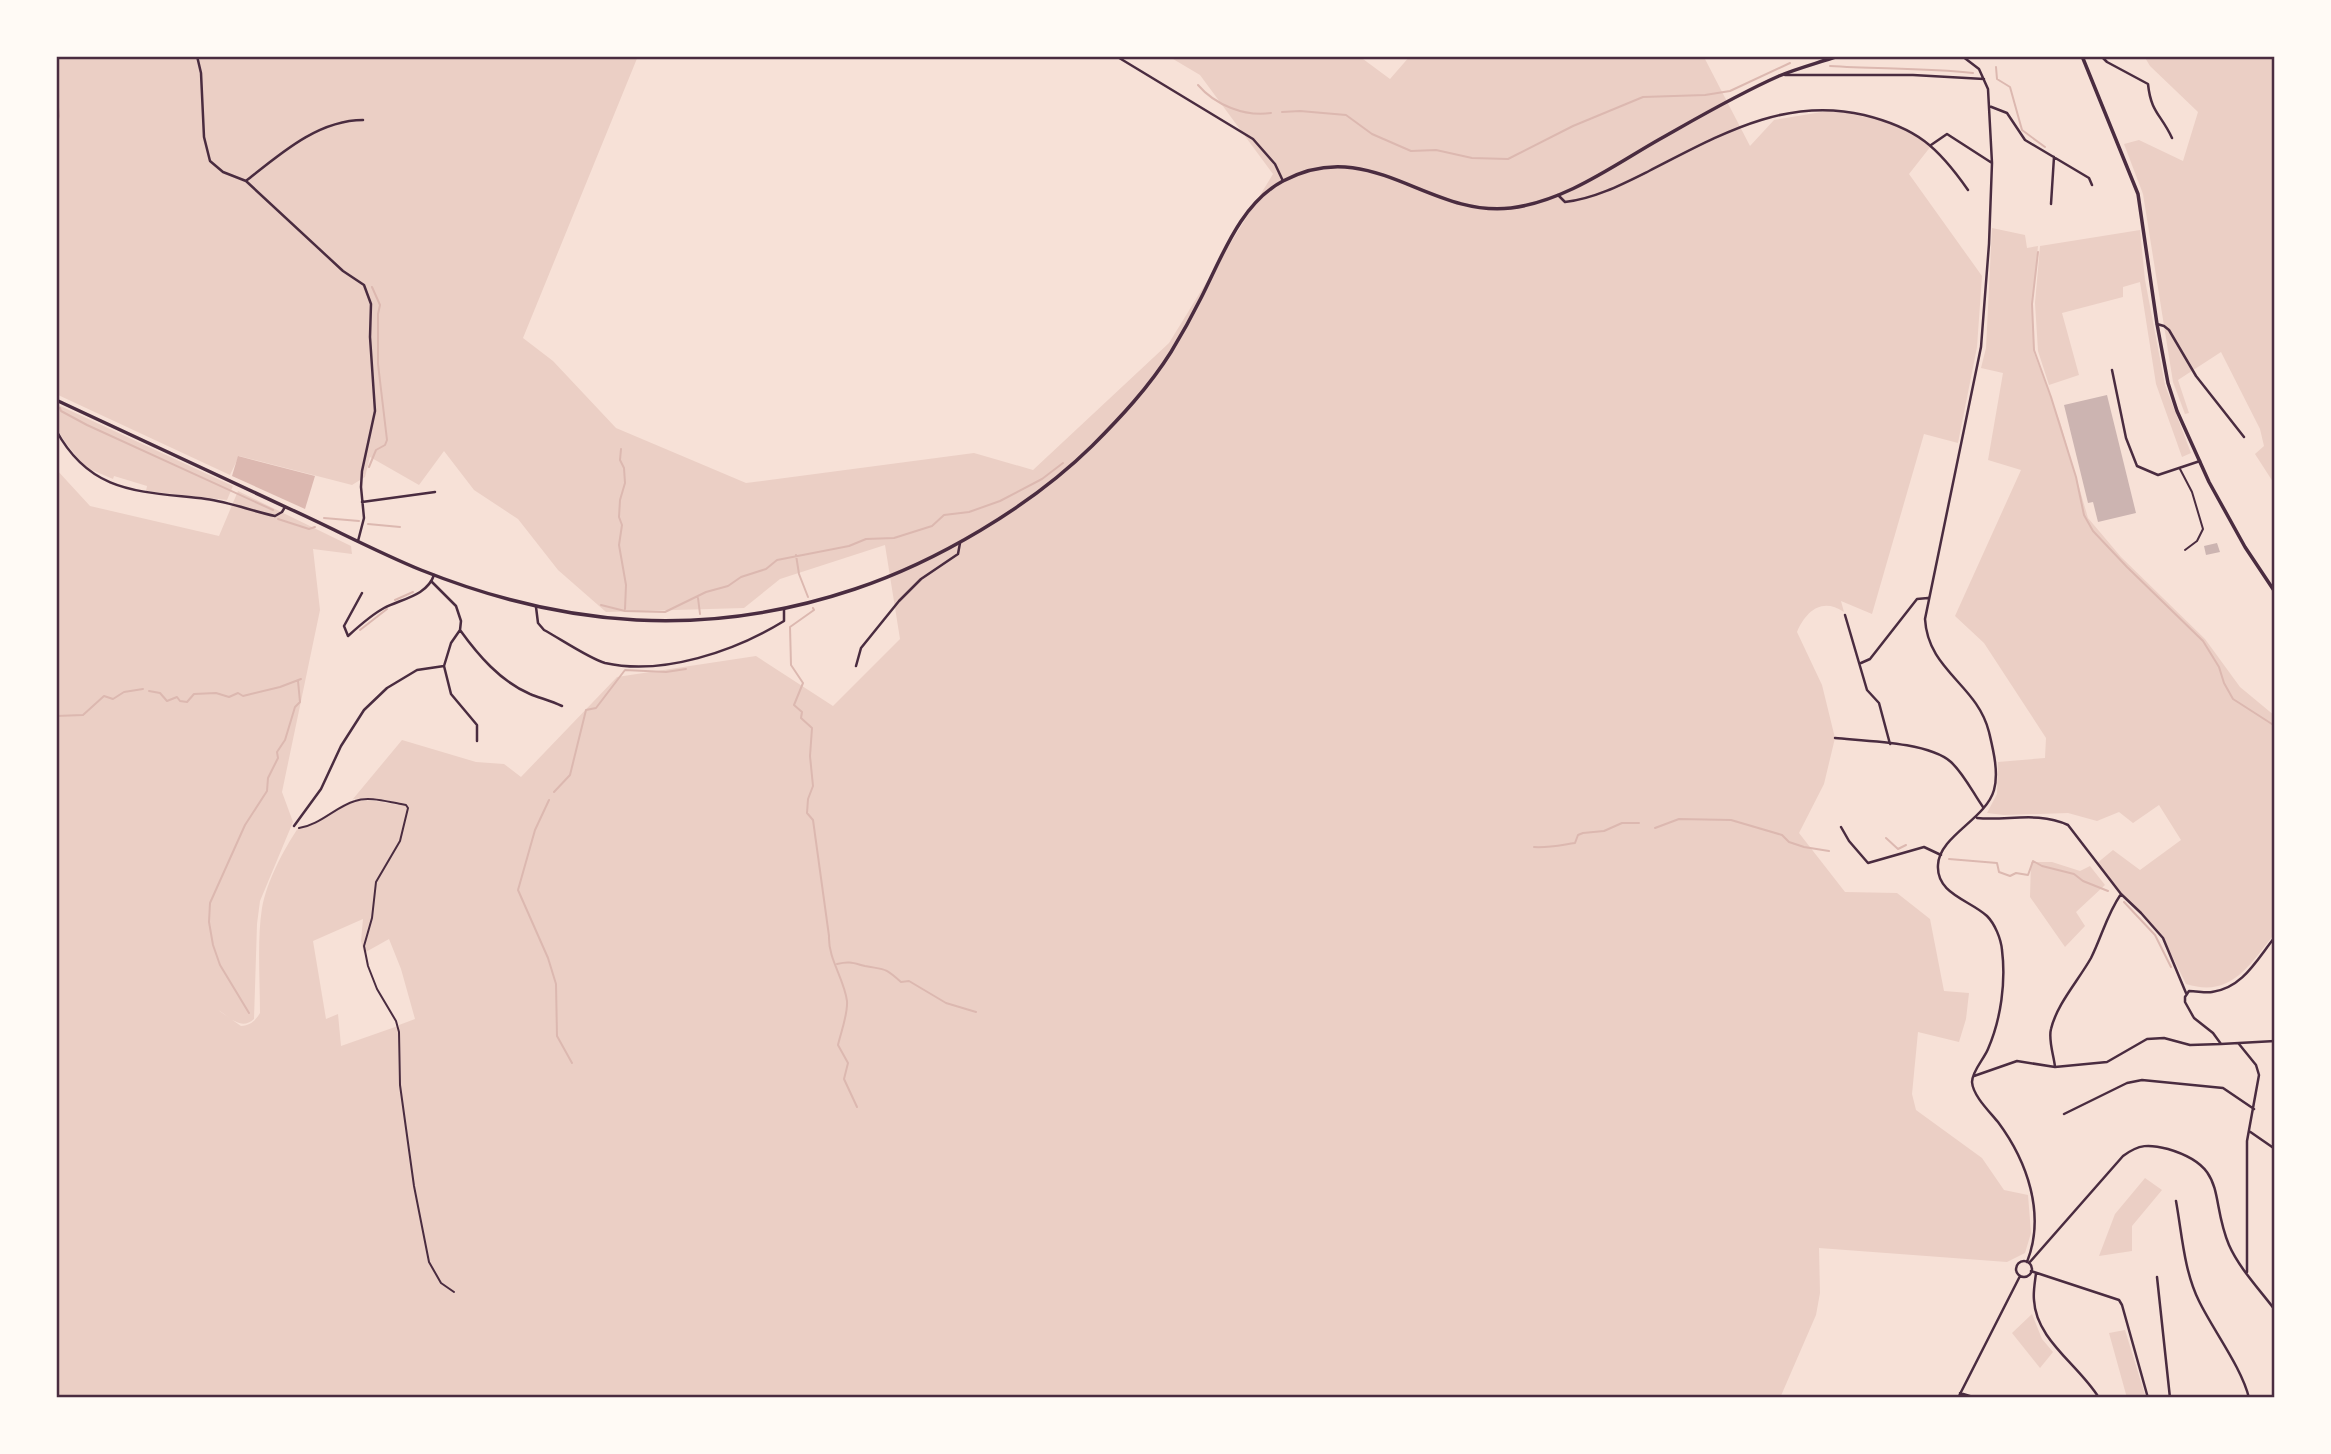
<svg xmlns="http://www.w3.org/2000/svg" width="2331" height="1454" font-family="'Nunito Sans',sans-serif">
<rect width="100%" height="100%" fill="#f7e1d7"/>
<!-- green -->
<path fill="#ebcfc5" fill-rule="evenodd" d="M 56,56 L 638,56 L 523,338 L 553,361 L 616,428 L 746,483 L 974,453 L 1033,470 L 1169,343 L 1273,174 L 1200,75 L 1168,56 L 1352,56 L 1363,59 L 1390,79 L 1410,56 L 1709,56 L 1705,59 L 1750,146 L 1774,120 L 1834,110 L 1883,121 L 1903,129 L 1931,146 L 1909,174 L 1982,276 L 1977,347 L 1958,443 L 1924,434 L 1872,614 L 1841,601 L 1844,612 C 1822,597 1806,611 1797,632 L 1822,685 L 1835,738 L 1824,784 L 1799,833 L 1845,892 L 1897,893 L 1930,919 L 1944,991 L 1969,993 L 1966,1019 L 1959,1042 L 1918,1032 L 1912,1094 L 1916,1110 L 1982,1158 L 2004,1190 L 2028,1195 L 2031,1233 L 2025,1253 L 2007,1262 L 1819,1248 L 1820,1293 L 1816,1315 L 1780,1398 L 56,1398 L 56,469 L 90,506 L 219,536 L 238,491 L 351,546 L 352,554 L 313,549 L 320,610 L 282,792 L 293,822 L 260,901 L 257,924 L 254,1019 C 241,1031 230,1017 218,1010 L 241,1026 C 251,1025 255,1021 260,1013 C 260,980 257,939 262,908 C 267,881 283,851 298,828 C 319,827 335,809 354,802 C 368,798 385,803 399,805 C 389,798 367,798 353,799 L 402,740 L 476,762 L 504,764 L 521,777 L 617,677 L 756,656 L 833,706 L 900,639 L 885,545 L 780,579 L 744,608 L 606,612 L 558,570 L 518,519 L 474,490 L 444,451 L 419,485 L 370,457 L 365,477 L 352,485 L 239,456 L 230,475 L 56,394 ZM 363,919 L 361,941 L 364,953 L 389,939 L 401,969 L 415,1019 L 399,1025 L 401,1089 L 399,1085 L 398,1026 L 341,1046 L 338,1014 L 326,1019 L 313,941 Z
M 2144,56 L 2275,56 L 2275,485 L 2255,454 L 2264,446 L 2260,429 L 2221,352 L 2178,380 L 2189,413 L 2185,414 L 2173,382 L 2143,194 L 2124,144 L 2139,140 L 2183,161 L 2198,112 L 2150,66 Z
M 1992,228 L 2025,235 L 2027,248 L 2038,246 L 2032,304 L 2034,353 L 2060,422 L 2088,518 L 2121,557 L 2205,639 L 2240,687 L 2275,716 L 2275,938 L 2272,937 C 2248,967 2230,998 2186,984 L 2163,938 L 2141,913 L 2121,894 L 2096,864 L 2113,850 L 2140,870 L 2181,840 L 2159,805 L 2133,823 L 2119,812 L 2097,821 L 2068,813 L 2004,815 L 1987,813 L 1997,794 L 1998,762 L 2045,758 L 2046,738 L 1984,643 L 1955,616 L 2021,470 L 1988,460 L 2003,373 L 1981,368 L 1986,348 Z
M 2140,230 L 2145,280 L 2165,385 L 2191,453 L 2182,457 L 2156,384 L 2140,282 L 2123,287 L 2123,297 L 2062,313 L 2079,375 L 2049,385 L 2038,351 L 2035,303 L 2040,246 Z
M 56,404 L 233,486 L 227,500 L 146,491 L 147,486 L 114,476 L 113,479 L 85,467 L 65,442 L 56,427 Z
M 2031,862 L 2052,862 L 2080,871 L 2090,866 L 2105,885 L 2076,912 L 2085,926 L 2065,947 L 2030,897 Z
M 2145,1178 L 2162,1190 L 2132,1226 L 2132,1251 L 2099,1256 L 2115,1214 Z
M 2032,1314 L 2042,1339 L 2053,1352 L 2040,1368 L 2012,1333 Z
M 2125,1330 L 2146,1398 L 2127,1398 L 2109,1333 Z"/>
<!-- water -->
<path fill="#dcb8b0" d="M 238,456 L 315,476 L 305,509 L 232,476 Z"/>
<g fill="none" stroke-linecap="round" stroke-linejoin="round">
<!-- stream -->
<path stroke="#dcb8b0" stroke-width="2" d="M 1830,66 C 1877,69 1925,68 1973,73
M 1996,67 L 1997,79 L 2010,87 L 2022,130 L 2045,147
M 1198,85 C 1215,105 1245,117 1271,113
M 56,90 L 59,116 L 56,126
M 1282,112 L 1300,111 L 1346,115 L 1372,134 L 1411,151 L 1436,150 L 1472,158 L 1508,159 L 1573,126 L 1643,97 L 1705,95 L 1730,91 L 1790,63
M 2038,252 L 2032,304 L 2034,350 L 2051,397 L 2076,477 L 2084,515 L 2093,531 L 2127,567 L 2203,641 L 2219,667 L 2224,683 L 2233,699 L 2275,726
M 60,408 L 61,411 L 87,425 L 273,510
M 621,449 L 620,460 L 624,468 L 625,483 L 620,500 L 619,517 L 622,525 L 619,545 L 626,585 L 625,609
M 369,467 L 376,450 L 385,445 L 387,440 L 378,364 L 378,314 L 380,305 L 372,287
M 324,518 L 359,521
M 278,519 L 309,529 L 315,527
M 368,524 L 400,527
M 796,555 L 799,574 L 808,597
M 698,598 L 700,614
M 395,600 L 413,592
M 601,605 L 625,611 L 665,612 L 706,592 L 728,586 L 741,577 L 766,569 L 777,560 L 849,546 L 866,539 L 894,538 L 932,526 L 944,515 L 969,512 L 1000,501 L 1042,479 L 1063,463
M 813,608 L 814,610 L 790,627 L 791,665 L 803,683 L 794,705 L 802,712 L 801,718 L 812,728 L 810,756 L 813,786 L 808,799 L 807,813 L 813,820 L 829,936 C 828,959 844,978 847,1001 C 848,1014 841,1032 838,1045 L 848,1063 L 844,1079 L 857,1107
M 360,630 L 387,609
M 149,691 L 160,693 L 167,701 L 177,697 L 180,701 L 187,702 L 194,694 L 216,693 L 229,697 L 238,693 L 243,696 L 280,687 L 301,679
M 56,716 L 83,715 L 104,696 L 113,699 L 124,692 L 143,689
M 554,792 L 570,775 L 586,710 L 596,708 L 625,670 L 666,672 L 686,669
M 549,800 L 535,830 L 518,890 L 548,958 L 556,984 L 557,1036 L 572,1063
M 1655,828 L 1679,819 L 1731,820 L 1782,835 L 1789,842 L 1804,847 L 1829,851
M 1886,838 L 1898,849 L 1906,845
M 1534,847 C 1549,848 1561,845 1575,843 L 1578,835 L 1583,833 L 1604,831 L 1622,823 L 1639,823
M 1949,859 L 1997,863 L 1999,872 L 2010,876 L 2016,873 L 2028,875 L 2033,861 L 2042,866 L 2074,874 L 2083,881 L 2108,891
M 2124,902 L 2155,935 L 2171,967
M 837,964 C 850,961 853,963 865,966 C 886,970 884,967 901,982 L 909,981 L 946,1003 L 976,1012
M 249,1013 L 220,965 L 213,945 L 209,922 L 210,903 L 245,825 L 267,791 L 268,778 L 278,758 L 277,752 L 285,740 L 295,707 L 300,702 L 298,681"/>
</g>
<!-- building -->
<path fill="#ccb4b1" d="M 2107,395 L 2136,513 L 2098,522 L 2093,502 L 2088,503 L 2064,405 Z
M 2217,543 L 2220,552 L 2206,555 L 2204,546 Z"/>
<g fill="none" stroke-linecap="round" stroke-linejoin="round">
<!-- path -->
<path stroke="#4a2c40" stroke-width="2" d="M 299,828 C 320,825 335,807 355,801 C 369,796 388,802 401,804 L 406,805 L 408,808 L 400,841 L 376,882 L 372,918 L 364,946 L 368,966 L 377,989 L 396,1021 L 399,1032 L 400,1085 L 414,1186 L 429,1262 L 441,1283 L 454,1292"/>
<!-- service -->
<path stroke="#4a2c40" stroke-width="2" d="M 2180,469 L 2192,492 L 2203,529 L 2197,541 L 2185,550"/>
<!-- minor -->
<path stroke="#4a2c40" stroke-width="2.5" d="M 197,56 L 201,73 L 204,137 L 210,161 L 223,172 L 246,181 L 343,271 L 364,285 L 371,304 L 370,337 L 375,411 L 362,471 L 361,487 L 364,518 L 358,541
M 1116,56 L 1253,139 L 1275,164 L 1283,181
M 1962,56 L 1979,69 L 1988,89 L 1992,163 L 1989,244 L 1981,347 L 1925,619 C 1928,671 1977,684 1989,732 C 1993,749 1999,772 1994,790 C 1986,819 1939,836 1938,865 C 1936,894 1970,900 1987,916 C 1995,924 2001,939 2002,950 C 2006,982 2001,1019 1988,1049 C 1984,1059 1972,1071 1972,1082 C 1973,1096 1990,1112 1998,1122 C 2027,1161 2046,1214 2027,1262
M 2101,56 L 2107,62 L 2148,84 C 2151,113 2161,114 2172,138
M 1785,75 L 1913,75 L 1984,79
M 1989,106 L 2007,113 L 2025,140 L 2089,178 L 2092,185
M 1931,145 L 1947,134 L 1992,163
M 246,181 C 280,154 318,120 363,120
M 1558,195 L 1565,202 C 1594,199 1623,184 1649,171 C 1718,136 1784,96 1864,115 C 1917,128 1938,147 1968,190
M 2051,204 L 2054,157
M 2157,324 L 2164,326 L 2169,330 L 2196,376 L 2244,437
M 2112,370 L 2126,438 L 2137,466 L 2158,475 L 2200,461
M 56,430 C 91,495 141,491 206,499 C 229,502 252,511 275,516 L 282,512 L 285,507
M 362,502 L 435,492
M 362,593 L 344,626 L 348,636 C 359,626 371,615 384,608 C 401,599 427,596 434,575
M 536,607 L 538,623 L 544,630 C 559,638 590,659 605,663 C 663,676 735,651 784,621 L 784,610
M 1845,615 L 1867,690 L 1879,703 L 1890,744
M 460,630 C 478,655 500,681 530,694 C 540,698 551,701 562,706
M 1861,663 L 1870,659 L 1917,599 L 1928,598
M 444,666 L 451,694 L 477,725 L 477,741
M 856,666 L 861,648 L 899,601 L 921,579 L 958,554 L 960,543
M 1835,738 C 1866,741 1928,742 1951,762 C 1964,774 1973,793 1983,807
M 1977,818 C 2008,821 2038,811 2068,825 L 2121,894 L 2141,913 L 2163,938 L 2186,993
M 294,826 L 321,789 L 341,746 L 364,710 L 387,688 L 417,670 L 444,666 L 451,643 L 460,630 L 461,621 L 456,606 L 432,582
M 1841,827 L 1849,841 L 1868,863 L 1924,847 L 1941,855
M 2221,1044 L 2275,1041
M 2239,1044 L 2256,1065 L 2259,1075 L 2247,1141 L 2247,1272
M 2055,1067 C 2054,1056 2048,1040 2051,1029 C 2057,1004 2078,981 2091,958 C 2102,936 2107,914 2121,894
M 1974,1076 L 2017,1061 L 2055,1067 L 2107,1062 L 2147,1039 L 2164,1038 L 2190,1045 L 2221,1044 L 2213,1033 L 2194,1018 L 2185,1002 L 2185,997 L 2189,991 C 2197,991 2205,993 2212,992 C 2243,988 2257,959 2275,937
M 2064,1114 L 2127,1083 L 2142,1080 L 2223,1088 L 2254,1109
M 2249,1131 L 2275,1149
M 2176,1201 C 2182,1234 2184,1271 2199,1301 C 2213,1330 2242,1368 2249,1398
M2016 1269a8 8 0 1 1 16 0a8 8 0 1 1-16 0Z
M 2029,1263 L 2123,1156 C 2139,1144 2149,1144 2168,1149 C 2229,1167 2209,1198 2229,1245 C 2239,1268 2260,1290 2275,1310
M 2031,1271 L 2119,1300 L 2122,1305 L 2148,1398
M 2036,1273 C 2035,1282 2033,1292 2034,1300 C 2036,1340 2079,1365 2099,1398
M 2157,1277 L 2170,1398
M 1960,1393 L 1976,1398
M 1958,1398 L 2020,1276"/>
<!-- secondary -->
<path stroke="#4a2c40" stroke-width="3.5" d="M 2082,56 L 2138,194 L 2157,324 L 2168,383 L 2177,411 L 2209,482 L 2245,547 L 2275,592
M 56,400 C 134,437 212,472 290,509 C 334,529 377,552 421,570 C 566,628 706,639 855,589 C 936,562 1030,507 1092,446 C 1121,417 1149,387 1171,352 C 1182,334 1192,316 1201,298 C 1222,257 1240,204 1283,181 C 1370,134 1428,218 1511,208 C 1566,201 1614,165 1660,139 C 1699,117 1738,94 1779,76 C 1798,68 1818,63 1838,56"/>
</g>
<!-- border -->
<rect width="2331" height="1454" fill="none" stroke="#fffaf5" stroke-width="116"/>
<rect x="58" y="58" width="2215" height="1338" fill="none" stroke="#4a2c40" stroke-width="2.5"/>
</svg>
